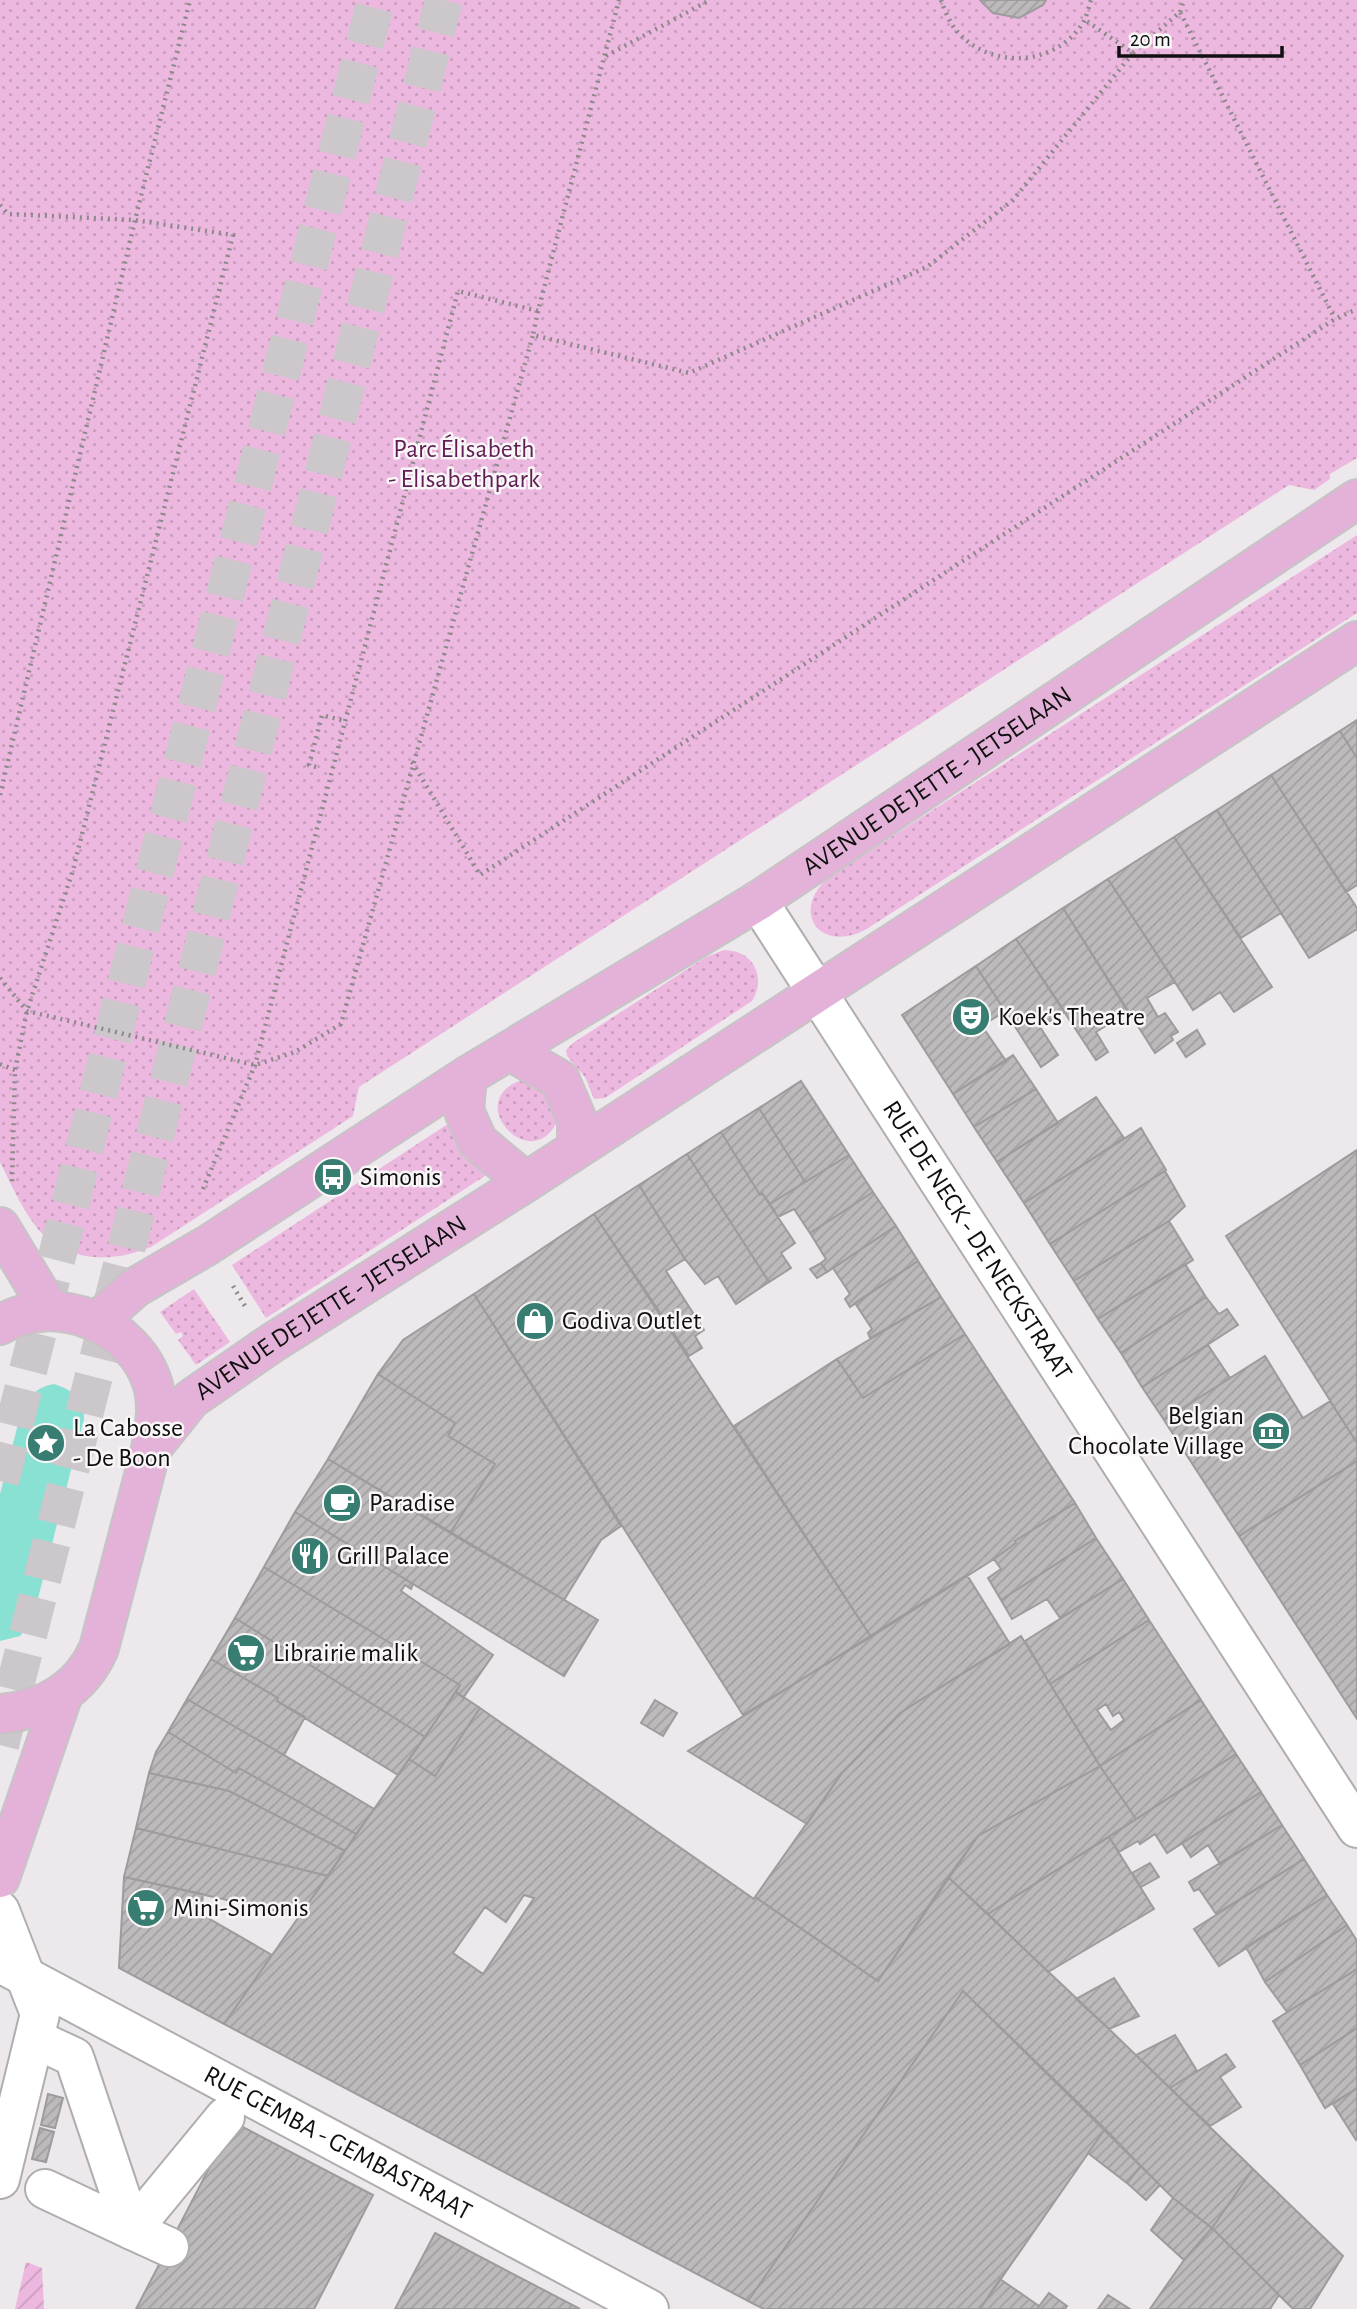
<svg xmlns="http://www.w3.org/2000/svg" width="1357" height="2309" font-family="'Alegreya Sans',sans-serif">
<defs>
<pattern id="grass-dots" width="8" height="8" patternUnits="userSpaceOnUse" patternTransform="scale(1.75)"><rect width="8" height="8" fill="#edb8df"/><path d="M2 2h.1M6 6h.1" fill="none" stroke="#ca9dbe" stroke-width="1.8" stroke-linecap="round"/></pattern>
<pattern id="garden-furrows" width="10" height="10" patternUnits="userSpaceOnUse" patternTransform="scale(1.75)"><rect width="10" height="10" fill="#edb8df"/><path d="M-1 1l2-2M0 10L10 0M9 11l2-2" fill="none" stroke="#ca9dbe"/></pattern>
<pattern id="building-hatch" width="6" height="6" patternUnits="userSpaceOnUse" patternTransform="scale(1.75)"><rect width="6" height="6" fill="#bdbabc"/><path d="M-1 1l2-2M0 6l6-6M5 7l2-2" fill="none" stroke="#a19fa1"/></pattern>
</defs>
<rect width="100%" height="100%" fill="#ece8eb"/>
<!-- grass -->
<path fill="url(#grass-dots)" d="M 0,0 L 1357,0 L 1357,458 L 1330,474 L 1330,479 L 1314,490 L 1289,485 L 359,1087 L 353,1116 L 151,1247 C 112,1263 67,1263 37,1228 C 22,1209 11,1184 0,1162 Z
M 1357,535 L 1357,613 L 865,930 C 820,953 790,912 828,878 Z
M 724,950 C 753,950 767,977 752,1001 L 605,1098 L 594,1099 L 585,1077 L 567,1056 L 566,1050 L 573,1043 L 706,957 Z
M 525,1079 L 540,1081 L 557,1122 C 530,1177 459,1098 525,1079 Z
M 454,1120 L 491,1172 L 266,1318 L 232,1265 Z
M 194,1289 L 230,1342 L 196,1365 L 178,1340 L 183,1336 L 181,1332 L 176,1334 L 160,1312 Z"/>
<!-- garden -->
<path fill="url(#garden-furrows)" d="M 26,2262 L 42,2268 L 44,2309 L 15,2309 Z"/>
<!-- water -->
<path fill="#88e1d2" d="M 54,1384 C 73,1390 84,1399 84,1419 L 33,1618 L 20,1636 L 0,1641 L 0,1494 L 23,1405 C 32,1393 39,1387 54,1384 Z"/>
<!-- building -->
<path fill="url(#building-hatch)" stroke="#9e9b9d" stroke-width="2" fill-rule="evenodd" d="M 980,0 L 1046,0 L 1043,5 L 1019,18 L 993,13 Z
M 1357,720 L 1357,758 L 1340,731 Z
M 1340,731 L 1357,758 L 1357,885 L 1346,892 L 1271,775 Z
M 1271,775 L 1357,908 L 1357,929 L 1309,958 L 1217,810 Z
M 1217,810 L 1281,913 L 1241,938 L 1174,837 Z
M 1174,837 L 1272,987 L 1234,1012 L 1220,992 L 1193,1010 L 1108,879 Z
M 1108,879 L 1175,982 L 1147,998 L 1158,1017 L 1165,1013 L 1178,1032 L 1171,1036 L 1173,1040 L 1155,1053 L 1063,908 Z
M 1063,908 L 1128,1012 L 1096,1032 L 1108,1052 L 1096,1060 L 1016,939 Z
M 1016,939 L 1065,1012 L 1040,1027 L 1058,1055 L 1041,1067 L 976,966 Z
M 976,966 L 1005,1011 L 982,1026 L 1006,1061 L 953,1094 L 902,1015 Z
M 1197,1030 L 1205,1044 L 1186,1057 L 1177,1043 Z
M 1013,1055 L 1036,1089 L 974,1127 L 953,1094 Z
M 801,1081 L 849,1155 L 805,1182 L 759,1108 Z
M 1036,1089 L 1058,1123 L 997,1162 L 974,1127 Z
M 1096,1097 L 1124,1138 L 1024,1203 L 997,1162 Z
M 759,1108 L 805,1182 L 770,1204 L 762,1193 L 760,1195 L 721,1132 Z
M 1141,1128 L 1166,1170 L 1050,1244 L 1024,1203 Z
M 721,1132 L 760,1195 L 762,1193 L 795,1243 L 781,1253 L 791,1268 L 769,1282 L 687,1154 Z
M 1357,1150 L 1357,1443 L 1226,1236 Z
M 687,1154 L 769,1282 L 736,1304 L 718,1276 L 705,1284 L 685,1259 L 639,1185 Z
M 849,1155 L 873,1192 L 810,1233 L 794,1209 L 778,1217 L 770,1204 Z
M 1165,1171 L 1185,1206 L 1169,1221 L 1074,1281 L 1050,1244 Z
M 639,1185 L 685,1259 L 666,1271 L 704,1330 L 695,1336 L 702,1348 L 689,1356 L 594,1214 Z
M 873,1192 L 896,1226 L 827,1272 L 821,1263 L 826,1259 L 810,1233 Z
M 594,1214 L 871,1637 L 743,1715 L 474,1294 Z
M 1169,1221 L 1193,1260 L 1098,1319 L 1074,1281 Z
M 896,1226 L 918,1261 L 850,1307 L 845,1299 L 850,1294 L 833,1268 Z
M 918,1261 L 941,1297 L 870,1338 L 868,1333 L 872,1329 L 855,1303 Z
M 821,1263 L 827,1272 L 817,1278 L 810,1269 Z
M 1185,1264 L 1206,1297 L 1121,1353 L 1098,1319 Z
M 474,1294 L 621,1526 L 601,1540 L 564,1600 L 450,1533 L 495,1464 L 448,1436 L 455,1423 L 378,1374 L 403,1340 Z
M 941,1297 L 965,1334 L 863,1398 L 837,1359 Z
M 1206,1297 L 1219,1314 L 1227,1309 L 1238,1325 L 1142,1387 L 1121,1353 Z
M 965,1334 L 1075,1503 L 1015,1541 L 1016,1543 L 994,1559 L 871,1637 L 734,1426 L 837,1359 L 863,1398 Z
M 1208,1345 L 1230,1378 L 1164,1420 L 1142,1387 Z
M 1265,1356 L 1303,1418 L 1330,1401 L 1357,1443 L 1357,1461 L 1239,1536 L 1164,1420 Z
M 378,1374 L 455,1423 L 448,1436 L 495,1464 L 450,1533 L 328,1459 Z
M 328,1459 L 598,1620 L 564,1676 L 295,1512 Z
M 1357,1461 L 1357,1719 L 1239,1536 Z
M 1075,1503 L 1096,1538 L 1001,1600 L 988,1578 L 1001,1569 L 994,1559 L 1016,1543 L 1015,1541 Z
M 295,1512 L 413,1584 L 411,1589 L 405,1585 L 401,1591 L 493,1655 L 463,1698 L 456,1692 L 460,1685 L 264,1567 Z
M 1096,1538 L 1123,1579 L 1060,1618 L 1047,1599 L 1012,1619 L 1001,1600 Z
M 264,1567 L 460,1685 L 425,1737 L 235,1618 Z
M 967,1575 L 1010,1644 L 900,1713 L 842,1773 L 807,1824 L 688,1751 Z
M 1123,1579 L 1149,1620 L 1050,1684 L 1025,1641 Z
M 235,1618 L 425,1737 L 398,1775 L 277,1701 L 278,1698 L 211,1659 Z
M 1149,1620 L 1201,1700 L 1100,1766 L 1050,1684 ZM 1106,1704 L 1113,1716 L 1119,1712 L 1124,1720 L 1111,1730 L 1097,1710 Z
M 1021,1636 L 1100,1766 L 978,1836 L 878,1981 L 755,1897 L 842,1773 L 900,1713 Z
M 211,1659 L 278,1698 L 277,1701 L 305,1717 L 284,1755 L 187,1699 Z
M 456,1692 L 480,1708 L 435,1776 L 409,1759 Z
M 187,1699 L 284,1755 L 374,1809 L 356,1834 L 239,1768 L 236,1773 L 168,1732 Z
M 655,1700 L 677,1713 L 663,1736 L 641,1723 Z
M 1201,1700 L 1236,1754 L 1136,1819 L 1100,1766 Z
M 480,1708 L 754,1899 L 755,1897 L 878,1981 L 948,1877 L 1109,2029 L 1253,2169 L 1212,2228 L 1173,2198 L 963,1991 L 748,2301 L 224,2024 L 409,1759 L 435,1776 ZM 524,1895 L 534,1898 L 483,1974 L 453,1953 L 485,1907 L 506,1922 Z
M 168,1732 L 236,1773 L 239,1768 L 356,1834 L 345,1851 L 229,1791 L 149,1773 L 156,1752 Z
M 1236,1754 L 1261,1792 L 1167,1853 L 1155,1834 L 1140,1844 L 1138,1841 L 1119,1852 L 1109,1837 Z
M 1100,1766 L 1136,1819 L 988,1914 L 948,1877 L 978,1836 Z
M 149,1773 L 229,1791 L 345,1851 L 328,1876 L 136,1828 Z
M 1261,1792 L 1282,1825 L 1220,1864 L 1208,1845 L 1191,1857 L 1182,1843 Z
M 1282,1825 L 1304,1859 L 1216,1914 L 1199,1889 L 1194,1891 L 1189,1882 Z
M 136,1828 L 328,1876 L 299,1916 L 124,1877 Z
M 1109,1837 L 1154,1909 L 1048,1972 L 988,1914 Z
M 1304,1859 L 1327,1895 L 1219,1966 L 1194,1929 Z
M 1150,1863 L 1159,1877 L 1141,1887 L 1132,1873 Z
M 124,1877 L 203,1894 L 201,1914 L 272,1955 L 224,2024 L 119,1968 Z
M 1327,1895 L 1347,1925 L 1265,1982 L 1246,1947 Z
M 1347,1925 L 1357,1941 L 1357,1969 L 1287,2012 L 1265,1982 Z
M 1357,1969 L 1357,2028 L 1300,2065 L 1273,2021 Z
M 1114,1978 L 1139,2016 L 1109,2029 L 1076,1999 Z
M 963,1991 L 1105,2129 L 980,2309 L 764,2309 L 748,2301 Z
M 1357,2028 L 1357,2088 L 1325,2108 L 1300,2065 Z
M 1175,2035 L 1197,2071 L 1170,2088 L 1136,2055 Z
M 1226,2054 L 1235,2067 L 1220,2077 L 1241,2107 L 1210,2126 L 1170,2088 Z
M 1357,2088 L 1357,2139 L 1356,2140 L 1333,2104 Z
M 48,2094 L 63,2098 L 55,2128 L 41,2125 Z
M 233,2122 L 373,2195 L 314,2309 L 136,2309 Z
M 40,2128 L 54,2132 L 46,2162 L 32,2159 Z
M 1105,2129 L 1141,2166 L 1127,2183 L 1088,2153 Z
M 1141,2166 L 1160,2185 L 1146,2200 L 1127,2183 Z
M 1253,2169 L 1343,2256 L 1310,2309 L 1293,2309 L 1212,2228 Z
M 1173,2198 L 1212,2228 L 1184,2260 L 1151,2230 Z
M 1212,2228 L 1279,2295 L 1270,2309 L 1150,2309 L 1184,2260 Z
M 435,2233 L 580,2309 L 395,2309 Z
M 1000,2279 L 1039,2306 L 1037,2309 L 980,2309 Z
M 1049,2293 L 1067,2306 L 1065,2309 L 1037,2309 Z
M 1108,2295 L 1130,2309 L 1098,2309 Z"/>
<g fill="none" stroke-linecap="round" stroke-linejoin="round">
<!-- highway-tunnel -->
<path stroke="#cbc7ca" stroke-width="38" stroke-dasharray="38 19" stroke-linecap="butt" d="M 0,1481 L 376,0
M 0,1745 L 444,0"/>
<!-- minor casing -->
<g stroke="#b0adaf" stroke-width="42">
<g id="minor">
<path id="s1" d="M 758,901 L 1357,1828"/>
<path d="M 0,1911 L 40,2014 L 0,2179"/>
<path id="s2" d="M 0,1963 L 649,2309"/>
<path d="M 48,2045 L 74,2057 L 132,2230 L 169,2247"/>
<path d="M 45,2189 L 132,2230 L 225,2117"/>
</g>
</g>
<!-- major casing -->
<g stroke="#c6c5c6" stroke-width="42">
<g id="major">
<path d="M 510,1051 L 560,1080 L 577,1120 L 577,1148"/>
<path d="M 467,1076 L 464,1111 L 478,1142 L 526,1182"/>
<path d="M 0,1227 L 50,1310"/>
<path id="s3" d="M 96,1322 L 136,1287 L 208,1245 L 467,1076 L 758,901 L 1357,499"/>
<path d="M 0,1325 C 55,1291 135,1324 153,1385 C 159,1407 155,1427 151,1449 L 99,1648 C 81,1690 44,1710 0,1714"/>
<path id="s4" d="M 151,1449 L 191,1399 L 272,1343 L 526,1182 L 1357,641"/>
<path d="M 0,1878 L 63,1694"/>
</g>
</g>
<!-- path -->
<path stroke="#8c898b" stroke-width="4.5" stroke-dasharray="2 5" stroke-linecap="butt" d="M 941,0 C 944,9 949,21 955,29 C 989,71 1057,67 1084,21 C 1087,15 1089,6 1091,0
M 1180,12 L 1184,0
M 1133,53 L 1180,12 L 1335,319
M 606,56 L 710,0
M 0,205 L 8,214 L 135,220 L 233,235 L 73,870 L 27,1011 L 15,1070 L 12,1182
M 538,311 L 533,335 L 689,373 L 927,267 L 1013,200 L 1133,53 L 1085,20
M 412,762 L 480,875 L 1335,319 L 1357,309
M 316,767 L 309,765 L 322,715 L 344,721
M 0,795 L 135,220 L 190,0
M 0,978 L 27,1011 L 255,1065 L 295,1052 L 341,1024 L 533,335
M 0,1064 L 15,1070
M 203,1189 L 255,1065 L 458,291 L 538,311 L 619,0
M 233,1286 L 245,1306"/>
<!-- minor -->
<use href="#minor" stroke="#fff" stroke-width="38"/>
<!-- major -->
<use href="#major" stroke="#e4b2d8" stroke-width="38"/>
</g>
<!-- icons -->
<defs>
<g id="theatre-disc" transform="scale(2.0125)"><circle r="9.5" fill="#387d72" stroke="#f9f6f8"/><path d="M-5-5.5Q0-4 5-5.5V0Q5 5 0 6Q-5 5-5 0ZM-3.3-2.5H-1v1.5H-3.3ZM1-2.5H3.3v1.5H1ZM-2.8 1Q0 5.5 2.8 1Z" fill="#fff"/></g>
<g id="bus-disc" transform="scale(2.0125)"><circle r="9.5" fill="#387d72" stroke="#f9f6f8"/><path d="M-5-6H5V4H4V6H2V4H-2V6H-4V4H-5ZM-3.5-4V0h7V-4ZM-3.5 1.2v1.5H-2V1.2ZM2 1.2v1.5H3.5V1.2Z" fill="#fff"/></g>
<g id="shop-disc" transform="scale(2.0125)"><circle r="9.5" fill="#387d72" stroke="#f9f6f8"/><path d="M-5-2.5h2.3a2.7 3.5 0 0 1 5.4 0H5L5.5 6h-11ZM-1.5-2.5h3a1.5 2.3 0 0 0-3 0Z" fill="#fff"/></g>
<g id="museum-disc" transform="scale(2.0125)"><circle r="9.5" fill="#387d72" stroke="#f9f6f8"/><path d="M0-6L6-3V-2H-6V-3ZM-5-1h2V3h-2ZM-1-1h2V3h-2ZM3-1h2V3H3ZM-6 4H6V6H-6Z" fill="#fff"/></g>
<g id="sight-disc" transform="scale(2.0125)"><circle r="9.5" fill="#387d72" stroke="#f9f6f8"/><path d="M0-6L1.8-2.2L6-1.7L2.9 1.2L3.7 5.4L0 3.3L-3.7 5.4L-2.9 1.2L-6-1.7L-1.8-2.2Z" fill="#fff"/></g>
<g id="cafe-disc" transform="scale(2.0125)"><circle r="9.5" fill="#387d72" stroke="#f9f6f8"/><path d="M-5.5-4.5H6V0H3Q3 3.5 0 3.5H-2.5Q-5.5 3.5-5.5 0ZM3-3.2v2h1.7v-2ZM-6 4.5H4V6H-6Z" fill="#fff"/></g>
<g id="restaurant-disc" transform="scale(2.0125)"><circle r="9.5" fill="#387d72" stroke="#f9f6f8"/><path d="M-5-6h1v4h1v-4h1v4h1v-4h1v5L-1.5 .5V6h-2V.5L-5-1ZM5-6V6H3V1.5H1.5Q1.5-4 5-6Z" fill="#fff"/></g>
<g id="supermarket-disc" transform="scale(2.0125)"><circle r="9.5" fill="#387d72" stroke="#f9f6f8"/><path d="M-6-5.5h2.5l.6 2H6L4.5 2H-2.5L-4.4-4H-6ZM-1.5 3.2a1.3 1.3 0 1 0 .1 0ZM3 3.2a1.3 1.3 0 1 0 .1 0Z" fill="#fff"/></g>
</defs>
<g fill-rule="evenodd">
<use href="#theatre-disc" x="971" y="1017"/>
<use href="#bus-disc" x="333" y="1177"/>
<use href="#shop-disc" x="535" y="1321"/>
<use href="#museum-disc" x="1271" y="1431"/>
<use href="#sight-disc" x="46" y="1443"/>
<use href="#cafe-disc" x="342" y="1503"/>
<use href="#restaurant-disc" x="310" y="1556"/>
<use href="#supermarket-disc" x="246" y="1653"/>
<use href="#supermarket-disc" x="146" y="1908"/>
</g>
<g text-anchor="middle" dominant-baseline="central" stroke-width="5" stroke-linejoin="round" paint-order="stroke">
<!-- park labels -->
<g font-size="26" fill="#611d54" stroke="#f9f6f8">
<text x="464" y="449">Parc Élisabeth<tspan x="464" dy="30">- Elisabethpark</tspan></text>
</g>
<!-- street labels -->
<g font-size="26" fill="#100f10" stroke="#f9f6f8">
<text stroke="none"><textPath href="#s3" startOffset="1001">AVENUE DE JETTE - JETSELAAN</textPath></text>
<text stroke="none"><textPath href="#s1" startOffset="404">RUE DE NECK - DE NECKSTRAAT</textPath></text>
<text stroke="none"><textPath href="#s4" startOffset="231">AVENUE DE JETTE - JETSELAAN</textPath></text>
<text stroke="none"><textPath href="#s2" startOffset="383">RUE GEMBA - GEMBASTRAAT</textPath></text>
</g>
<!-- poi labels -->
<g font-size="26" fill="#100f10" stroke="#f9f6f8" text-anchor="start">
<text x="998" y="1017">Koek's Theatre</text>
<text x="360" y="1177">Simonis</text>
<text x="562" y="1321">Godiva Outlet</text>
<text x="1244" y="1416" text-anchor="end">Belgian<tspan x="1244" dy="30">Chocolate Village</tspan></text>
<text x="73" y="1428">La Cabosse<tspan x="73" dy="30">- De Boon</tspan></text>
<text x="369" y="1503">Paradise</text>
<text x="337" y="1556">Grill Palace</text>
<text x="273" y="1653">Librairie malik</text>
<text x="173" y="1908">Mini-Simonis</text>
</g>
</g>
<!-- scale -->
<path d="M1119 46v10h163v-10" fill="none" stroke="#100f10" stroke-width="3.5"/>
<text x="1130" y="46" font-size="21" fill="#100f10" stroke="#f9f6f8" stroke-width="5" paint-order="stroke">20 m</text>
</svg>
